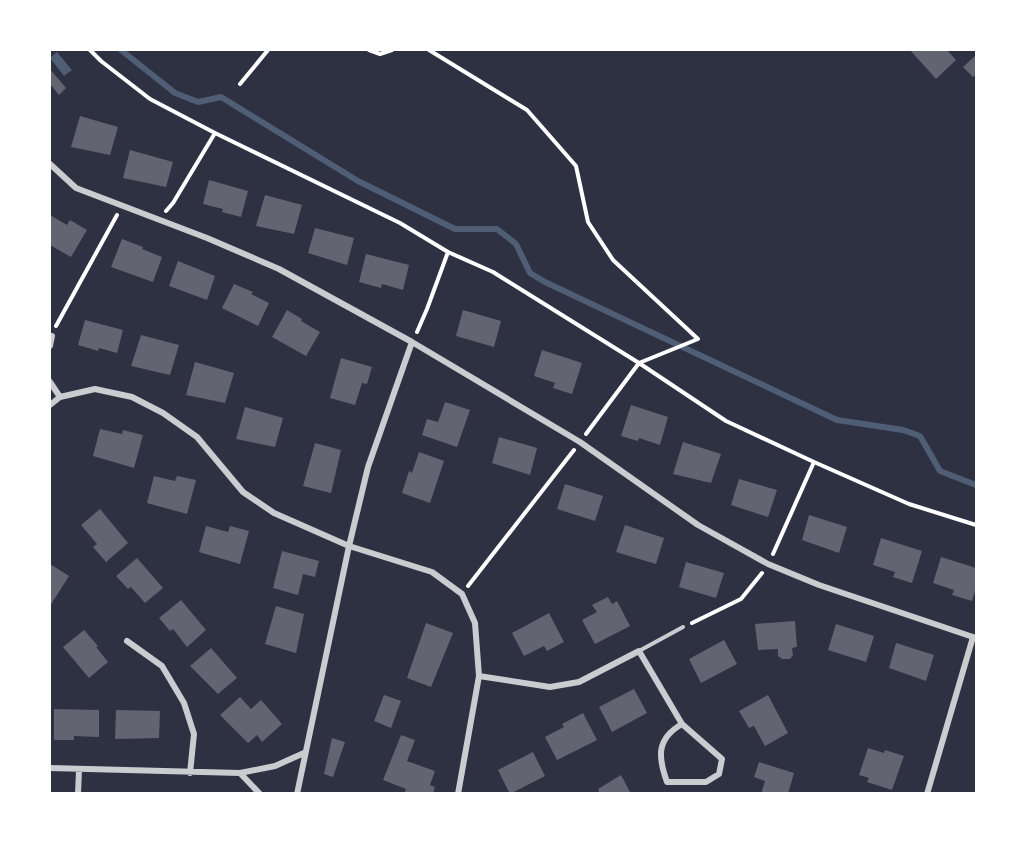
<svg xmlns="http://www.w3.org/2000/svg" width="1026" height="843" font-family="'Archivo Narrow',sans-serif">
<rect width="100%" height="100%" fill="#2d3142"/>
<!-- water -->
<path fill="#4f5d75" d="M 57,52 L 72,70 L 64,76 L 50,58 Z"/>
<g fill="none" stroke-linecap="round" stroke-linejoin="round">
<!-- stream -->
<path stroke="#4f5d75" stroke-width="6" d="M 121,50 L 175,93 L 198,102 L 221,97 L 358,181 L 455,229 L 497,229 L 516,244 L 530,273 L 545,282 L 837,420 L 903,430 L 920,436 L 940,471 L 976,485"/>
</g>
<!-- building -->
<path fill="#626471" d="M 910,50 L 947,50 L 956,60 L 936,79 Z
M 976,55 L 976,74 L 973,77 L 963,67 Z
M 50,69 L 66,88 L 59,95 L 50,84 Z
M 80,116 L 118,127 L 110,155 L 71,147 Z
M 130,150 L 173,162 L 166,187 L 123,178 Z
M 209,180 L 248,191 L 241,217 L 222,212 L 223,209 L 203,204 Z
M 265,195 L 302,205 L 294,234 L 256,226 Z
M 50,215 L 67,225 L 70,220 L 87,230 L 71,257 L 50,245 Z
M 315,228 L 354,238 L 347,265 L 308,253 Z
M 122,239 L 143,247 L 142,249 L 162,257 L 153,282 L 111,267 Z
M 366,254 L 409,265 L 403,290 L 382,284 L 381,288 L 359,282 Z
M 178,261 L 215,276 L 207,300 L 169,286 Z
M 234,284 L 253,292 L 251,294 L 269,303 L 258,326 L 222,308 Z
M 287,310 L 302,319 L 301,321 L 320,332 L 306,356 L 272,337 Z
M 463,310 L 501,321 L 494,347 L 456,336 Z
M 85,320 L 123,330 L 117,353 L 99,348 L 98,351 L 78,345 Z
M 141,335 L 179,345 L 170,375 L 131,366 Z
M 542,350 L 582,363 L 572,394 L 553,388 L 555,383 L 534,376 Z
M 341,358 L 372,367 L 367,384 L 362,383 L 355,405 L 330,398 Z
M 195,362 L 234,373 L 225,403 L 186,395 Z
M 445,402 L 470,410 L 457,447 L 422,435 L 427,419 L 438,422 Z
M 631,405 L 668,417 L 660,445 L 639,438 L 638,441 L 621,436 Z
M 245,407 L 283,418 L 275,447 L 236,439 Z
M 100,429 L 122,434 L 123,430 L 143,435 L 134,468 L 93,456 Z
M 499,437 L 537,448 L 530,475 L 492,463 Z
M 683,442 L 721,454 L 711,483 L 673,474 Z
M 315,443 L 341,450 L 331,493 L 303,486 Z
M 419,452 L 444,461 L 430,503 L 402,493 L 409,471 L 412,473 Z
M 154,476 L 175,481 L 177,476 L 196,480 L 187,514 L 147,503 Z
M 739,479 L 777,490 L 768,517 L 731,505 Z
M 565,484 L 603,496 L 595,521 L 557,509 Z
M 100,509 L 128,543 L 106,562 L 93,547 L 97,544 L 81,525 Z
M 809,515 L 847,527 L 839,553 L 802,540 Z
M 625,525 L 664,538 L 656,564 L 616,552 Z
M 206,526 L 228,532 L 230,526 L 249,531 L 240,564 L 199,552 Z
M 881,538 L 922,551 L 912,583 L 893,577 L 895,572 L 873,565 Z
M 282,551 L 319,561 L 315,577 L 303,574 L 298,595 L 273,588 Z
M 941,557 L 976,568 L 976,588 L 972,601 L 952,595 L 954,590 L 933,583 Z
M 137,558 L 163,588 L 145,603 L 131,587 L 128,589 L 116,576 Z
M 686,562 L 724,573 L 716,598 L 679,587 Z
M 50,564 L 69,576 L 50,606 Z
M 608,597 L 612,604 L 617,601 L 630,626 L 595,644 L 582,620 L 597,612 L 592,605 Z
M 181,600 L 206,630 L 187,647 L 173,629 L 170,631 L 159,618 Z
M 276,606 L 304,614 L 296,653 L 265,644 Z
M 549,613 L 564,642 L 547,651 L 544,646 L 524,656 L 512,633 Z
M 795,621 L 797,647 L 792,648 L 793,655 L 790,659 L 782,659 L 778,656 L 778,649 L 758,650 L 755,624 Z
M 426,623 L 453,633 L 431,687 L 407,678 Z
M 836,624 L 874,636 L 866,662 L 828,650 Z
M 84,630 L 98,646 L 96,647 L 108,662 L 89,678 L 63,647 Z
M 724,640 L 737,664 L 701,683 L 689,659 Z
M 896,643 L 934,655 L 926,681 L 889,668 Z
M 211,648 L 237,678 L 218,694 L 190,666 Z
M 634,689 L 647,713 L 612,732 L 599,707 Z
M 384,695 L 401,701 L 391,728 L 374,721 Z
M 768,695 L 788,733 L 765,746 L 754,726 L 749,728 L 739,711 Z
M 240,697 L 251,709 L 261,700 L 282,724 L 262,742 L 257,735 L 248,743 L 220,715 Z
M 54,709 L 99,710 L 99,737 L 74,736 L 74,740 L 54,740 Z
M 116,710 L 160,711 L 159,738 L 115,739 Z
M 583,713 L 597,740 L 557,760 L 545,737 L 564,727 L 562,724 Z
M 401,735 L 415,740 L 407,761 L 435,771 L 430,785 L 435,787 L 433,794 L 404,794 L 406,789 L 383,780 Z
M 332,738 L 345,742 L 333,777 L 324,774 Z
M 868,748 L 884,753 L 885,750 L 904,756 L 892,790 L 867,782 L 869,778 L 859,775 Z
M 533,752 L 545,776 L 510,794 L 498,770 Z
M 759,762 L 794,773 L 788,794 L 761,794 L 765,781 L 754,777 Z
M 621,775 L 631,794 L 600,794 L 598,789 Z"/>
<g fill="none" stroke-linecap="round" stroke-linejoin="round">
<!-- path -->
<path stroke="#fff" stroke-width="4" d="M 90,50 L 101,61 L 150,99 L 215,133 L 400,223 L 448,252 L 493,272 L 639,363 L 726,421 L 814,462 L 909,504 L 976,525
M 369,50 L 380,54 L 392,50
M 429,50 L 527,110 L 576,166 L 588,222 L 613,260 L 698,339 L 639,363 L 586,434
M 240,84 L 268,50
M 166,211 L 173,203 L 215,133
M 56,326 L 117,215
M 417,332 L 427,309 L 448,252
M 773,554 L 814,462
M 468,586 L 574,450
M 692,623 L 741,599 L 762,573"/>
<!-- service -->
<path stroke="#caccd0" stroke-width="4" d="M 639,651 L 683,627"/>
<!-- minor -->
<path stroke="#caccd0" stroke-width="6" d="M 50,164 L 76,188 L 207,238 L 279,269 L 412,342 L 580,442 L 698,525 L 768,564 L 819,585 L 976,638
M 50,346 L 52,336
M 50,382 L 60,397
M 50,405 L 60,397 L 95,389 L 132,397 L 163,413 L 197,437 L 243,492 L 274,513 L 349,546 L 432,572 L 462,594 L 475,623 L 479,676 L 458,794
M 127,641 L 162,666 L 184,703 L 194,734 L 190,773
M 479,676 L 550,687 L 579,682 L 639,651 L 682,724 C 656,739 658,757 667,782 L 706,782 L 719,774 L 722,759 L 682,724
M 50,768 L 240,773 L 260,794
M 240,773 L 275,766 L 304,753
M 78,794 L 79,770
M 297,794 L 349,546 L 368,467 L 412,342
M 927,794 L 973,637"/>
</g>
<!-- border -->
<rect width="1026" height="843" fill="none" stroke="#ffffff" stroke-width="102"/>
</svg>
